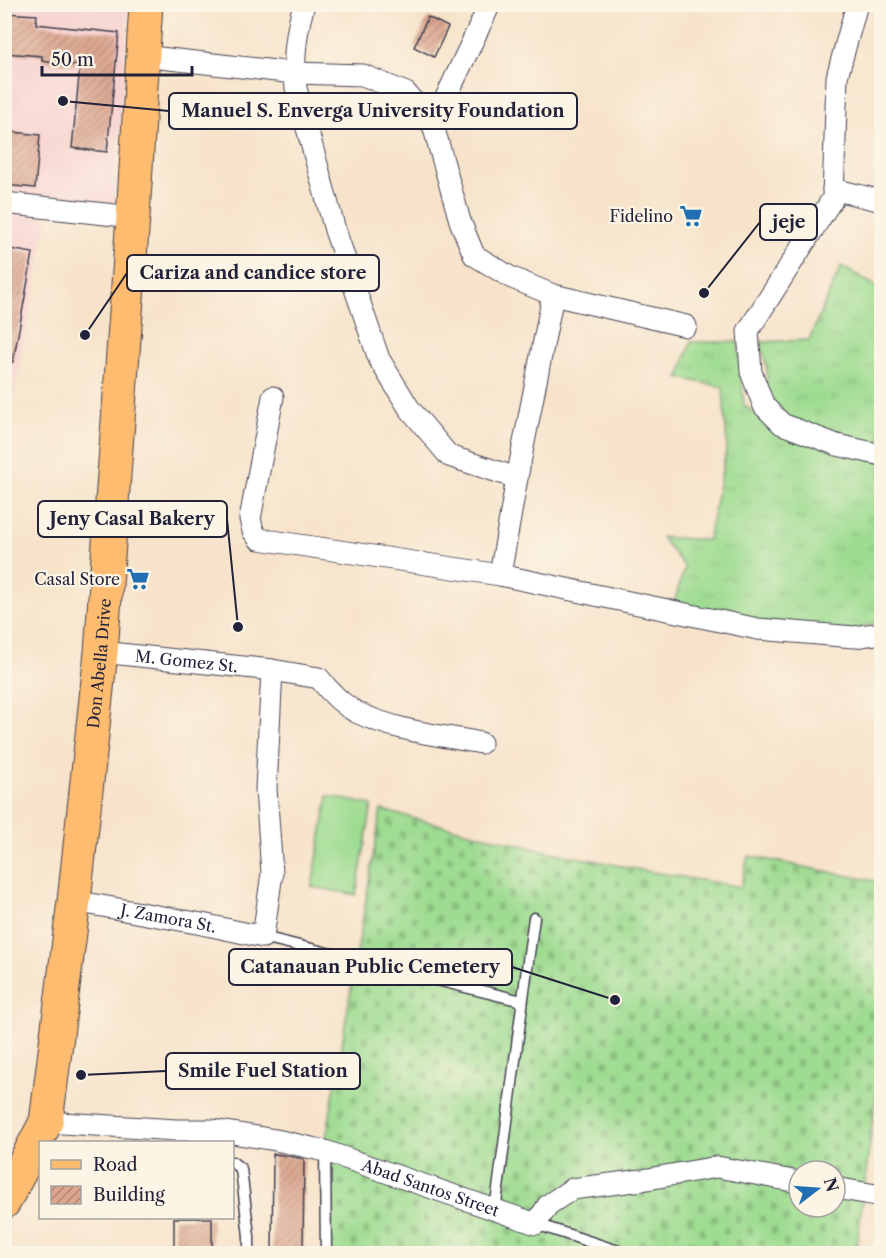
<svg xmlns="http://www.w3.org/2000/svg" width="886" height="1258" font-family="'Libre Caslon Text',serif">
<defs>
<pattern id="grass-tufts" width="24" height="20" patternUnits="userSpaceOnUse" patternTransform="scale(1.5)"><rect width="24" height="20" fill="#9edc91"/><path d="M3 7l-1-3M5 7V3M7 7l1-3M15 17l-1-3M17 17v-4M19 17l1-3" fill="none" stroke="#88bc7e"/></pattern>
<pattern id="cemetery-stones" width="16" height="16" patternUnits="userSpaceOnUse" patternTransform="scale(1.5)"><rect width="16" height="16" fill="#9edc91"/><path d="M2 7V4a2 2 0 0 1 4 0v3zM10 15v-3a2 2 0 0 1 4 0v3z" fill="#88bc7e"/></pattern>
<pattern id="building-hatch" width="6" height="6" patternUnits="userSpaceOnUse" patternTransform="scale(1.5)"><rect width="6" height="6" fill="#dca58e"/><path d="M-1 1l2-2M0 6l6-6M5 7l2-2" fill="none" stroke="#b28675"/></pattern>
</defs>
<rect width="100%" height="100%" fill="#fcf5e5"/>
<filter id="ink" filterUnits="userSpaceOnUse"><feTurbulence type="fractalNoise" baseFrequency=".0167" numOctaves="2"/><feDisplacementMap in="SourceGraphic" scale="12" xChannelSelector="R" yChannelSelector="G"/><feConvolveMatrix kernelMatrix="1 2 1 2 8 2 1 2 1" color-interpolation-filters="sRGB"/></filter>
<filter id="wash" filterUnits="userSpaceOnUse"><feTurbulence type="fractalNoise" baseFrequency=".008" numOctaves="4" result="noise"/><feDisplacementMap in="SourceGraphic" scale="24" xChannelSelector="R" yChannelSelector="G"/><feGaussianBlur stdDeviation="1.35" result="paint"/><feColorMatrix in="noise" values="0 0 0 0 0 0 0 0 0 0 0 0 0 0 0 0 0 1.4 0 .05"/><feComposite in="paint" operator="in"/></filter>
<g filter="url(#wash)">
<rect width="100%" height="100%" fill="#f7e3ca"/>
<!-- built -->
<path fill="#f7d0cf" d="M 5,5 L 129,5 L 114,211 L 5,198 Z
M 5,213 L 48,217 L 5,442 Z"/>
<!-- grass -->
<path fill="url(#grass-tufts)" stroke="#607f66" stroke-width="1.5" d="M 841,266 L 881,289 L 881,447 L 782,424 L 766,388 L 767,370 L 761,342 L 809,340 Z
M 691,342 L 738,342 L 744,405 L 794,439 L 881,461 L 881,621 L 851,631 L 758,622 L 673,606 L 685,567 L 661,537 L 708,540 L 727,446 L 723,387 L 679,378 Z"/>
<!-- cemetery -->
<path fill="url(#cemetery-stones)" stroke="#607f66" stroke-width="1.5" fill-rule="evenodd" d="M 381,810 L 541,850 L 641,870 L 741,887 L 748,856 L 881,882 L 881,1055 L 856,1253 L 326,1254 L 323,1157 ZM 799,1171 L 835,1171 L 835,1207 L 799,1207 Z"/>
<!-- pitch -->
<path fill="#9edc91" stroke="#607f66" stroke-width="1.5" d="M 328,796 L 372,805 L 356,895 L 312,887 Z"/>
<g id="blocks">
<!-- building -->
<path fill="url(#building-hatch)" d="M 4,13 L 37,15 L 36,24 L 119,33 L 107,152 L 72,148 L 80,66 L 42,61 L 42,56 L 4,53 Z
M 428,17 L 448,27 L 434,57 L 414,47 Z
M 4,131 L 40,135 L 35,188 L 4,185 Z
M 4,248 L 33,253 L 13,362 L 4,361 Z
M 273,1154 L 283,1155 L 304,1159 L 303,1254 L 272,1254 Z
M 174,1218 L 212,1218 L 212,1254 L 174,1254 Z"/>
</g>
</g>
<g filter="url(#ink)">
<use href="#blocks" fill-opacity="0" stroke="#423f50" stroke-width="1.5"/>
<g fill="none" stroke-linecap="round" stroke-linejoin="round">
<!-- lane casing -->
<g stroke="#423f50" stroke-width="13">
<path id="lane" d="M 263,937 L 522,1001
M 325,1151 L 326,1254
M 232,1162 L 241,1169 L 249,1236 L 249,1254
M 495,1210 C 509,1113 520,1015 534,918
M 536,1224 L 627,1254"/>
</g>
<!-- street casing -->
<g stroke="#423f50" stroke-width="23">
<g id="street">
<path d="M 304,4 C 296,32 292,58 296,88 L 335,230 L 379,359 L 409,408 L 449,456 L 517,478"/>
<path d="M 857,4 L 837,77 L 833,198 L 748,331 L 751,372 L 764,406 L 782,424 L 837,445 L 882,455"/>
<path d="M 142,56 L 294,73 L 363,75 L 406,93 L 433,125 L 460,221 L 474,255 L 510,277 L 553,295 L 686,326"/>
<path d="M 433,125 L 490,4"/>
<path d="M 833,189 L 882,201"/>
<path d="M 4,203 L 133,217"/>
<path d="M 273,397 L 250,519 L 253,531 L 259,539 L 500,575 L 758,629 L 854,637 L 882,633"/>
<path d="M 500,575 L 517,478 L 553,295"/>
<path id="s1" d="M 101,652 L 272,670 L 319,678 C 329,691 341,704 356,712 C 395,731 439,735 481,743"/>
<path id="s2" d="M 74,901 L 202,924 L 263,937 L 272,873 L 266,789 L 272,670"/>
<path id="s3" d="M 46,1122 L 176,1130 L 213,1130 L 276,1140 L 325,1151 L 536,1224 L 548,1205 L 572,1189 L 642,1180 L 717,1167 L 799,1182"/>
<path d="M 835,1188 L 882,1196"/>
</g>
</g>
<!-- primary casing -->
<g stroke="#423f50" stroke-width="35">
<g id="primary">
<path id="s4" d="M 4,1202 L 46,1122 L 74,901 L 101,652 L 133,217 L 146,4"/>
</g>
</g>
<!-- lane -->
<use href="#lane" stroke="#fff" stroke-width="10"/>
<!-- street -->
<use href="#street" stroke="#fff" stroke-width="21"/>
<!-- primary -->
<use href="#primary" stroke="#fdbc6f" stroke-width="33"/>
</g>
</g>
<!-- icons -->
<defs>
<g id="supermarket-bare" transform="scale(1.8)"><path d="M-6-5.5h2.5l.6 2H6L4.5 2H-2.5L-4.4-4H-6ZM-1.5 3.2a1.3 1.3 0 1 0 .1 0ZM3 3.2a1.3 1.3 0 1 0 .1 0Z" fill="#1f6fb2" stroke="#fcf5e5" stroke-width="2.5" paint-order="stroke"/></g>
</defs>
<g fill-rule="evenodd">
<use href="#supermarket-bare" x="691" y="216"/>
<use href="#supermarket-bare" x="138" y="579"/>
</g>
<g text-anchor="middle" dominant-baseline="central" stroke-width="4.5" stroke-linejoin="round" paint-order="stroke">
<!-- poi labels -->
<g font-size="16" fill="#22223b" stroke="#fcf5e5" text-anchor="end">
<text x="673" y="216">Fidelino</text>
<text x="120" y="579">Casal Store</text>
</g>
<!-- street labels -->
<g font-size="16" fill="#22223b" stroke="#fcf5e5">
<text stroke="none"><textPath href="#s1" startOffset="86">M. Gomez St.</textPath></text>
<text stroke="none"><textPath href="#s4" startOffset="552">Don Abella Drive</textPath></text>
<text stroke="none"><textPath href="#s2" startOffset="96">J. Zamora St.</textPath></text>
<text stroke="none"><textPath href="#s3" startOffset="393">Abad Santos Street</textPath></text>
</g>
</g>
<!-- callouts -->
<path fill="none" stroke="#22223b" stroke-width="2" d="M63 101L169 111M704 293L760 222M85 335L127 273M238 627L227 519M615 1000L512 967M81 1075L166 1071"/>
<g fill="#22223b" stroke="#fcf5e5" stroke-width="2">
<circle cx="63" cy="101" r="6"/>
<circle cx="704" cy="293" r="6"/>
<circle cx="85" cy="335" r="6"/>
<circle cx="238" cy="627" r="6"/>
<circle cx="615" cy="1000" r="6"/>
<circle cx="81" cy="1075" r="6"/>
</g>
<g fill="#fcf5e5" stroke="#22223b" stroke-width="2">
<rect x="169" y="93" width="408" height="36" rx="6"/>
<rect x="760" y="204" width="57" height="36" rx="6"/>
<rect x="127" y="255" width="252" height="36" rx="6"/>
<rect x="38" y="501" width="189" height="36" rx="6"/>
<rect x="229" y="949" width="283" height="36" rx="6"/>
<rect x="166" y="1053" width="194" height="36" rx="6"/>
</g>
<g font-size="18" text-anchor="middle" font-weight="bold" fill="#22223b">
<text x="373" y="117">Manuel S. Enverga University Foundation</text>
<text x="789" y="228">jeje</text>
<text x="253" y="279">Cariza and candice store</text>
<text x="132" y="525">Jeny Casal Bakery</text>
<text x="370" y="973">Catanauan Public Cemetery</text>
<text x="263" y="1077">Smile Fuel Station</text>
</g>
<!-- margin -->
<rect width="886" height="1258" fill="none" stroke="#fcf5e5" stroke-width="24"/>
<!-- legend -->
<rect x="39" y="1141" width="195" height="78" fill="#fcf5e5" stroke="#a5a1a1" stroke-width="1.5"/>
<rect x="51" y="1160" width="30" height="9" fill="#fdbc6f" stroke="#a5a1a1" stroke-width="1.5"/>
<text x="93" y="1171" font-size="18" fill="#22223b">Road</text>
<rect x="51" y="1186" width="30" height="18" fill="url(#building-hatch)" stroke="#a5a1a1" stroke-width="1.5"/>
<text x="93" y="1201" font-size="18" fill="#22223b">Building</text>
<!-- north arrow -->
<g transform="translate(817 1189) rotate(73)"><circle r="28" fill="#fcf5e5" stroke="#a5a1a1" stroke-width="1.5"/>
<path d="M0-4.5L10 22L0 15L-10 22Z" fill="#1f6fb2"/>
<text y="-9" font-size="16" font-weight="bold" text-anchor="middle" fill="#22223b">N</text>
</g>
<!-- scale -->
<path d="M42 66v9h150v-9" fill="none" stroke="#22223b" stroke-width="3"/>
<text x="51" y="66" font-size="18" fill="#22223b" stroke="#fcf5e5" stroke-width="4.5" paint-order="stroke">50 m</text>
</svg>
